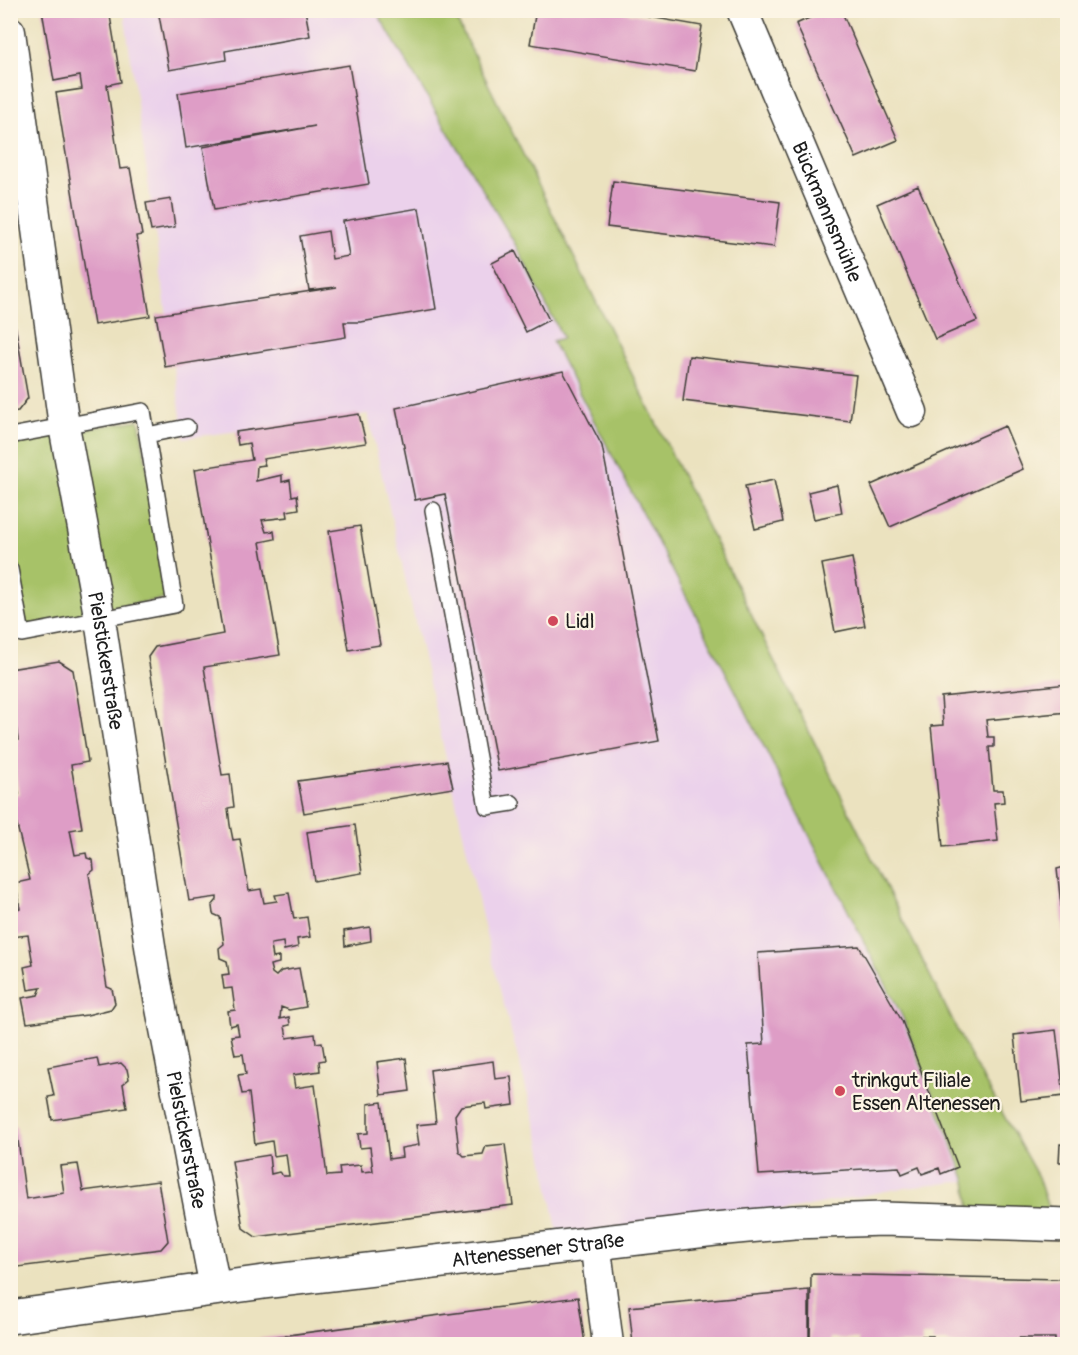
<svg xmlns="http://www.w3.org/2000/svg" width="1078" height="1355" font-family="Pangolin,sans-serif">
<rect width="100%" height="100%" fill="#fcf5e5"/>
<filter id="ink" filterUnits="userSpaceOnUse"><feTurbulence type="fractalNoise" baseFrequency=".0167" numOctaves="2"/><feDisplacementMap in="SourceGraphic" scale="12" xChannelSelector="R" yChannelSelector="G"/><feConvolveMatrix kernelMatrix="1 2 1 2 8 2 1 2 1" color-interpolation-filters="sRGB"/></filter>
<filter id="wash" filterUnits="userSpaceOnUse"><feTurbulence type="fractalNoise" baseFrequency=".008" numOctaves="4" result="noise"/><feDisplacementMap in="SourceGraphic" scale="24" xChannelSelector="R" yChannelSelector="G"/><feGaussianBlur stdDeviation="1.35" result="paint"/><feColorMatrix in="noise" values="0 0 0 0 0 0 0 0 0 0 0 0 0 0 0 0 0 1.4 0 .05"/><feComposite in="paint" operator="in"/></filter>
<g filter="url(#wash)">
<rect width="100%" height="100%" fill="#ebe2bf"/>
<!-- built -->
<path fill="#ebd1eb" d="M 124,11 L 376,11 L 514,242 L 563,339 L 552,341 L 718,657 L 903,1018 L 966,1181 L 896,1189 L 768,1214 L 559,1240 L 540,1141 L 490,952 L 368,414 L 184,438 Z"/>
<!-- green -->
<path fill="#a7c268" stroke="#626f42" stroke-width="1.5" d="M 376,11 L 452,11 L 964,1044 L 1038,1177 L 1051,1217 L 971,1215 L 966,1181 L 903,1018 L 718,657 L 552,341 L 563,338 L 514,242 Z
M 139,420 L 169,598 L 104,609 L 74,431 Z
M 59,432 L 94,615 L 25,628 L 11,550 L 10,442 Z"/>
<g id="blocks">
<!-- building -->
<path fill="#de9dc6" d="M 42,10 L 109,10 L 121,82 L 107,85 L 120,169 L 130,168 L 142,235 L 136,236 L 150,316 L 94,325 L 56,93 L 82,89 L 80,76 L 54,81 Z
M 158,10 L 305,10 L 310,36 L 225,51 L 226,60 L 169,70 Z
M 536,10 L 610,10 L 702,26 L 695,71 L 530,44 Z
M 827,10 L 841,10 L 898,140 L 856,158 L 796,24 Z
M 349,65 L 369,184 L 214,210 L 203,147 L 315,126 L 186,148 L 178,93 Z
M 613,181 L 780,202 L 774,247 L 607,227 Z
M 918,186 L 977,321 L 935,339 L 877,204 Z
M 171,199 L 175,227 L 151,231 L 146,203 Z
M 419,208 L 436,309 L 361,322 L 344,322 L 346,337 L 165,367 L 156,315 L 337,287 L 309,290 L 300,236 L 328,231 L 332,259 L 349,256 L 343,221 Z
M 515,251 L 549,320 L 526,332 L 492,263 Z
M 10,296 L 28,398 L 18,411 L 10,412 Z
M 689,356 L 856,375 L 850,421 L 683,401 Z
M 563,371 L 602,446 L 659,741 L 498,771 L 445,494 L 415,500 L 396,408 Z
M 359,414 L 366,443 L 263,459 L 265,465 L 257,466 L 256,481 L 282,475 L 282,482 L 290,480 L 292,496 L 297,495 L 299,509 L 287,511 L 288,517 L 262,520 L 266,532 L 274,531 L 275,539 L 260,542 L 280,655 L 204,667 L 222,775 L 230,774 L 234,807 L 228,808 L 230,825 L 233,840 L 240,839 L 249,891 L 261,889 L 264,903 L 277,901 L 275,895 L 289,893 L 294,919 L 307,917 L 310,937 L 297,939 L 298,947 L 284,950 L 283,942 L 271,944 L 273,958 L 279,957 L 279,963 L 270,965 L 272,973 L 276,976 L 281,971 L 299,968 L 306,1007 L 289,1010 L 281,1007 L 280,1019 L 289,1017 L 290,1025 L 285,1026 L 287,1038 L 315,1034 L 316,1043 L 322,1042 L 325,1060 L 319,1061 L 320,1071 L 293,1075 L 295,1088 L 315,1085 L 327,1176 L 340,1175 L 339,1167 L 361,1165 L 362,1172 L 373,1171 L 370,1147 L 360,1148 L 358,1134 L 368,1133 L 368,1104 L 382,1102 L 389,1159 L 402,1157 L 401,1148 L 419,1145 L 416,1125 L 436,1123 L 430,1070 L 493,1061 L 495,1079 L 511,1077 L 514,1105 L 486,1109 L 485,1103 L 461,1106 L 455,1115 L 459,1151 L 464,1156 L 483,1154 L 486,1146 L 505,1144 L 513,1205 L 256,1237 L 243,1228 L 232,1161 L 269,1155 L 271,1174 L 279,1172 L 283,1176 L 289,1176 L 286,1154 L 274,1156 L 272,1141 L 255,1144 L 249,1093 L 242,1094 L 238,1075 L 246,1074 L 243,1054 L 235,1055 L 231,1036 L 239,1035 L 237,1024 L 230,1026 L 228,1011 L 235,1010 L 232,988 L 224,989 L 222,975 L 229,974 L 227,961 L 220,958 L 219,948 L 224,944 L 220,917 L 213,914 L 212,906 L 217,900 L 217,897 L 189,901 L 148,657 L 155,647 L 223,634 L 195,469 L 252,460 L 249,443 L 238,445 L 236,432 Z
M 1005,426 L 1023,469 L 890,527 L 871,485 Z
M 774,480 L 783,522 L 755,529 L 745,486 Z
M 837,485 L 842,513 L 814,519 L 808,492 Z
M 360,526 L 380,645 L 349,650 L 329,531 Z
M 852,558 L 865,626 L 835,632 L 822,564 Z
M 59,661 L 73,670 L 88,762 L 71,765 L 82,828 L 70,830 L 75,855 L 86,853 L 87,858 L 93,860 L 94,870 L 89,874 L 107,987 L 112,989 L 115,1003 L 111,1009 L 87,1015 L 27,1023 L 22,998 L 38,995 L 41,988 L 28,990 L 24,967 L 33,965 L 28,935 L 11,937 L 10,934 L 10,910 L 20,909 L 16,883 L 30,880 L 16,821 L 10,822 L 10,795 L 19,794 L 10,745 L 10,741 L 18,740 L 15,718 L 10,718 L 10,669 Z
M 1068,684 L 1068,712 L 986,720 L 988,737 L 994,737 L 994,747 L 989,747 L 993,790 L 1003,790 L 1004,802 L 994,803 L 998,841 L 943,847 L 931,726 L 943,725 L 941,697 Z
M 447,761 L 453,788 L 304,813 L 298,781 Z
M 355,825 L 362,873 L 314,881 L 307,832 Z
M 1068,866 L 1068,932 L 1064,932 L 1057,869 Z
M 370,927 L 371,941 L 345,946 L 344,931 Z
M 859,946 L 902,1021 L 958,1167 L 941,1174 L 939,1168 L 922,1174 L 919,1167 L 902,1174 L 899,1167 L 759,1175 L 748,1045 L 764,1044 L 758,953 Z
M 1056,1030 L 1064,1096 L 1021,1101 L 1014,1035 Z
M 97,1058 L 99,1067 L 121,1063 L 127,1069 L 129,1079 L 123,1084 L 127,1108 L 52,1120 L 48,1097 L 54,1096 L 48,1067 Z
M 406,1058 L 410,1091 L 381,1095 L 377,1062 Z
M 16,1126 L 26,1199 L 64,1193 L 60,1166 L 78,1164 L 83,1191 L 158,1181 L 168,1241 L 161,1249 L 10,1268 L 10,1127 Z
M 1060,1144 L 1068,1145 L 1068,1162 L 1059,1162 Z
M 811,1274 L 1064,1279 L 1063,1304 L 1068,1304 L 1068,1344 L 1055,1344 L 1055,1338 L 1019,1338 L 1019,1344 L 948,1344 L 948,1342 L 932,1342 L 933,1336 L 922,1336 L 922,1344 L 858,1344 L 858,1339 L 830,1338 L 830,1344 L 810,1344 Z
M 809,1290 L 809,1343 L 633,1344 L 629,1307 Z
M 578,1297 L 585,1344 L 227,1344 L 227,1343 Z"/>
</g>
</g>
<g filter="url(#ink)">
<use href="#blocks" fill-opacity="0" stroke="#3b3a34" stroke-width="1.5"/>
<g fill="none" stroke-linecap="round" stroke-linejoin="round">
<!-- lane casing -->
<g stroke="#3b3a34" stroke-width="18">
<path id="lane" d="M 147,435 L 187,427
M 10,436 L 143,411 L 175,605 L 22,634 L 10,569
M 433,510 L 487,807 L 512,803"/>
</g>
<!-- street casing -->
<g stroke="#3b3a34" stroke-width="33">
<g id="street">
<path id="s1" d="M 742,10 L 912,412"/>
<path id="s2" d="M 10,32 L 64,426 L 100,620 L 154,972 L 215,1288"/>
<path d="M 595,1242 L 608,1344"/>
</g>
</g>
<!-- secondary casing -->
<g stroke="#3b3a34" stroke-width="36">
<g id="secondary">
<path id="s3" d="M 10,1317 L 264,1282 L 715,1229 L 794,1222 L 883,1219 L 1068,1225"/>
</g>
</g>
<!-- lane -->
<use href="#lane" stroke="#fff" stroke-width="15"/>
<!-- street -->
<use href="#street" stroke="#fff" stroke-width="30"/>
<!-- secondary -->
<use href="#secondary" stroke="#fff" stroke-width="33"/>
</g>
</g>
<!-- markers -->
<g fill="#d1495b" stroke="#fcf5e5" stroke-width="2">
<circle cx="553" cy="621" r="6"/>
<circle cx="840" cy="1091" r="6"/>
</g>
<g text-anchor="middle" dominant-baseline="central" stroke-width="4.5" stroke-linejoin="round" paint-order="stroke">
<!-- street labels -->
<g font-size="20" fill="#1c1c1c" stroke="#fcf5e5">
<text stroke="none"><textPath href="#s1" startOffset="219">Bückmannsmühle</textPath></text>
<text stroke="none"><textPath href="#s2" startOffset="636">Pielstickerstraße</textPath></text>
<text stroke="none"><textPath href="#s2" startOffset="1122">Pielstickerstraße</textPath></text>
<text stroke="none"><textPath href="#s3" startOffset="532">Altenessener Straße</textPath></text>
</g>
<!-- poi labels -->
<g font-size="20" fill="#1c1c1c" stroke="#fcf5e5" text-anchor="start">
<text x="565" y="621">Lidl</text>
<text x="852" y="1080">trinkgut Filiale<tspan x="852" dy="23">Essen Altenessen</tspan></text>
</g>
</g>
<!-- margin -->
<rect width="1078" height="1355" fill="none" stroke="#fcf5e5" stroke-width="36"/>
</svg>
